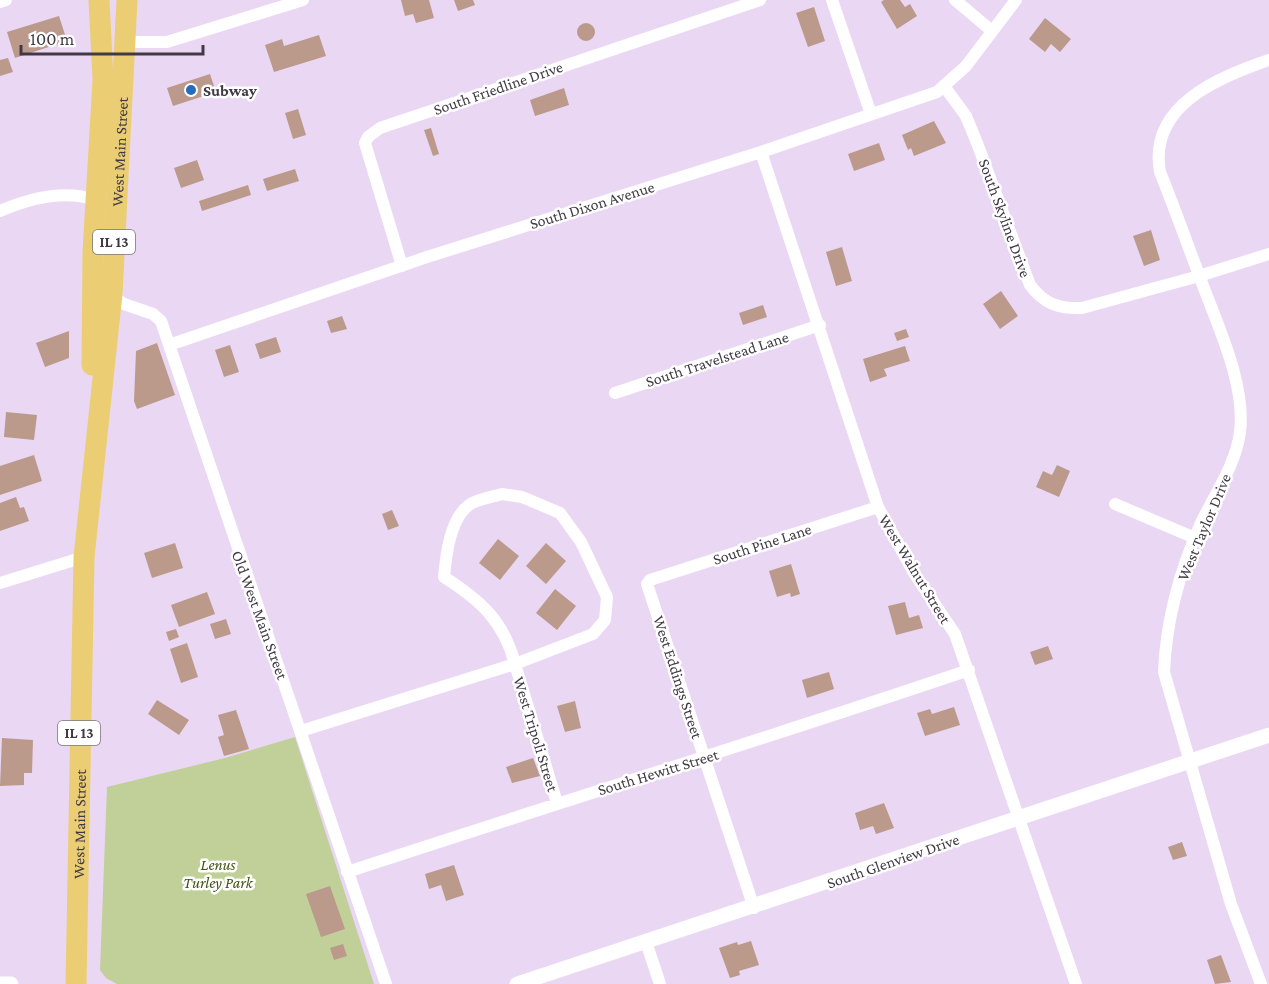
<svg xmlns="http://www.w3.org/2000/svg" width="1269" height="984" font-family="'Crimson Pro',serif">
<rect width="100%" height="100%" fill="#ead7f4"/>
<!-- green -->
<path fill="#c0d098" d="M 295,737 L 374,984 L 117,984 L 106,978 L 100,970 L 107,787 L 225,758 Z"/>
<!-- building -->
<path fill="#bb9a8c" d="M 401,0 L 429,0 L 434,18 L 416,23 L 413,14 L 405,16 Z
M 454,0 L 473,0 L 475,5 L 458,11 Z
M 884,0 L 900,0 L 905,7 L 910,4 L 917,16 L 897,29 L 881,2 Z
M 814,7 L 825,41 L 808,47 L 796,13 Z
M 59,16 L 67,41 L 15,58 L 7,32 Z
M 1045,18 L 1071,39 L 1060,52 L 1051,44 L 1045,52 L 1029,39 Z
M577 32a9 9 0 1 1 18 0a9 9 0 1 1-18 0Z
M 319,35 L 326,56 L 274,72 L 265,45 L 282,39 L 284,46 Z
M 8,58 L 13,72 L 0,76 L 0,60 Z
M 210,74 L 216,92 L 173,106 L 167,88 Z
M 564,88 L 569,105 L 535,116 L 530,100 Z
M 298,109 L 306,135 L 293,139 L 285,113 Z
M 934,121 L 946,143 L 914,156 L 911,148 L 908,150 L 902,135 Z
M 431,128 L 439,154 L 433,156 L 424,130 Z
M 879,143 L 885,160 L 854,171 L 848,154 Z
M 197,160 L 204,180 L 181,188 L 174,168 Z
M 295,169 L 299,181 L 267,191 L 263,179 Z
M 248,185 L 251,195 L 202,211 L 199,201 Z
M 1151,230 L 1160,260 L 1144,266 L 1133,236 Z
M 842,247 L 852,281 L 836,286 L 826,252 Z
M 1001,291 L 1018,316 L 1000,329 L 983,304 Z
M 763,305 L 767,317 L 743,325 L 739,313 Z
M 342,316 L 347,329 L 331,333 L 327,321 Z
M 906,329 L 909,337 L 897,341 L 894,333 Z
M 69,331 L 69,358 L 45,367 L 36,343 Z
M 276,337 L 281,352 L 260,359 L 255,344 Z
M 157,343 L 175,395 L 137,409 L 134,401 L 136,351 Z
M 230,345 L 239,372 L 224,377 L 215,350 Z
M 905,346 L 910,361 L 884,369 L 887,376 L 870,382 L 863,359 Z
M 6,412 L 37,415 L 34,440 L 4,437 Z
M 34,455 L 42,481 L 0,495 L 0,466 Z
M 1057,465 L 1070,471 L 1059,497 L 1036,487 L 1043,471 L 1052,475 Z
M 16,497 L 20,508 L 24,507 L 29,521 L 0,531 L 0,503 Z
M 392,510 L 399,526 L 388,530 L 382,514 Z
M 498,539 L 519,556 L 500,580 L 479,563 Z
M 175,543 L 183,568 L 152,578 L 144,553 Z
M 546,543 L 566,561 L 546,584 L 526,566 Z
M 791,564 L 800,594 L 791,597 L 790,593 L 777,597 L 769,571 Z
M 555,589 L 576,606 L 557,630 L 536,613 Z
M 207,592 L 215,614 L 179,627 L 171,605 Z
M 905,602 L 909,618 L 919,615 L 923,628 L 896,635 L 888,606 Z
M 226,619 L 231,634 L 215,639 L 210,624 Z
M 176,629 L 179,637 L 169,641 L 166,632 Z
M 187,643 L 198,677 L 181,683 L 170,649 Z
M 1048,646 L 1053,659 L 1035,665 L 1030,652 Z
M 829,672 L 834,689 L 807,698 L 802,680 Z
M 157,700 L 189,720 L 179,735 L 148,714 Z
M 575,701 L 581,728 L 565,732 L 557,706 Z
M 954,707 L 960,725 L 925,736 L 917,713 L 930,709 L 932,714 Z
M 236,710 L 249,749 L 224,756 L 218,737 L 224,735 L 218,715 Z
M 2,738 L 33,740 L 32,773 L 24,773 L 24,785 L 0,786 Z
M 533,758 L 540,776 L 512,783 L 506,767 Z
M 884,803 L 894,828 L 876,834 L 873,826 L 860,830 L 855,813 Z
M 1182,842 L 1187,856 L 1173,860 L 1168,847 Z
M 454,865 L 464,895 L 446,901 L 441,885 L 429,889 L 425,874 Z
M 330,886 L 345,929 L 321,937 L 306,894 Z
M 751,941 L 759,965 L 739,971 L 740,975 L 730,978 L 719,948 L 737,942 L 738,945 Z
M 343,944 L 347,956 L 334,960 L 330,948 Z
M 1221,955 L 1231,982 L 1215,984 L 1207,960 Z"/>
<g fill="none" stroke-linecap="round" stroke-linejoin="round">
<!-- minor -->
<path stroke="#fff" stroke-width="12" d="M 832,0 L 871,114
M 955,0 L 992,31
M 0,2 L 6,0
M 123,42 L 167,42 L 303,0
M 944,86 L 966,116 L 977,143 L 1030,285 C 1044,304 1059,309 1082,308 L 1199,276 L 1269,254
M 761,152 L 878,507 L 914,573 L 955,634 L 1076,984
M 0,211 C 30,198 64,189 95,200
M 402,266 L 365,143 L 368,137 L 380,128 L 760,0
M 109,293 L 124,304 L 153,314 L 161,321 L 386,984
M 169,345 L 427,257 L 761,152 L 937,92 L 966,66 L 1016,0
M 615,393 L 820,325
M 502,494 L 522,497 L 560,513 L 581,542 L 607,597 L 605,620 L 593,634 L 515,664 C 504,621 480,600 444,577 C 446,555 450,519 469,505 C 477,499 493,497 502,494 Z
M 1115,504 L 1195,538
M 0,583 L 84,557
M 301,731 L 515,664 L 557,803
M 347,872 C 554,804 762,740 969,670
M 754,908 L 647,584 L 650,580 L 878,507
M 646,942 L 660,984
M 1261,984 L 1231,904 L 1164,672 C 1166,622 1180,570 1201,523 C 1215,494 1236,464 1240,432 C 1246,385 1218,326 1202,283 C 1188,246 1175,209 1160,172 C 1148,106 1217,78 1269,60"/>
<!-- tertiary -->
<path stroke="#fff" stroke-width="15" d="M 0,984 L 11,984
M 517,984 L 1269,735"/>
<!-- trunk -->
<g stroke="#ebce73" stroke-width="21">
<path d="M 92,365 L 93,252 L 103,80 L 99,0"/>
<path id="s1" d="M 76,984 L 84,557 L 112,294 L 127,0"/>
</g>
</g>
<!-- markers -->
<circle fill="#266bbc" stroke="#fff" stroke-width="2" cx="191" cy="90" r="6"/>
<g text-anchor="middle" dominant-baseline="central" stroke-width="5" stroke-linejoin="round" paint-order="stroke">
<!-- shield labels -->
<g fill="#fff" stroke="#7a757d" stroke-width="1.5">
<rect x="93" y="230" width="42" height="24" rx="4.5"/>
<rect x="58" y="721" width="42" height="24" rx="4.5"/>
</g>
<g font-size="15" font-weight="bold" fill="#413a45">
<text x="114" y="242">IL 13</text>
<text x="79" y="733">IL 13</text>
</g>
<!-- street labels -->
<g font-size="16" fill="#413a45" stroke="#fff">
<text transform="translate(498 88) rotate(-19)">South Friedline Drive</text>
<text stroke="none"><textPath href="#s1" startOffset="834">West Main Street</textPath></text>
<text transform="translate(592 205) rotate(-17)">South Dixon Avenue</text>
<text transform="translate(1005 218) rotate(70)">South Skyline Drive</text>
<text transform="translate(717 359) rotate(-18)">South Travelstead Lane</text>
<text transform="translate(1204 527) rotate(-67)">West Taylor Drive</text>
<text transform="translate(762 544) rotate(-18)">South Pine Lane</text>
<text transform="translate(915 569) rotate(59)">West Walnut Street</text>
<text transform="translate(260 615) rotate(70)">Old West Main Street</text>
<text transform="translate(678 677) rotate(72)">West Eddings Street</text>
<text transform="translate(536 734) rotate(73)">West Tripoli Street</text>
<text transform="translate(658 772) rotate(-17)">South Hewitt Street</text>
<text stroke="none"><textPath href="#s1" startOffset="160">West Main Street</textPath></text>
<text transform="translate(893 861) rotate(-19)">South Glenview Drive</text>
</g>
<!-- poi labels -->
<g font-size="16" font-weight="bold" fill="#413a45" stroke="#fff" text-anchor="start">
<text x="203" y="90">Subway</text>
</g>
<!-- park labels -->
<g font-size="16" font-style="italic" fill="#445215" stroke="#fff">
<text x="218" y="864">Lenus<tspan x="218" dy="18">Turley Park</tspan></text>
</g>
</g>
<!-- scale -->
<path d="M21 45v9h182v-9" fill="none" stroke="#413a45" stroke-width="3"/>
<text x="30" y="45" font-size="18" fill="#413a45" stroke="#ffffff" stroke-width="4.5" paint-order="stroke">100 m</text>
</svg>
